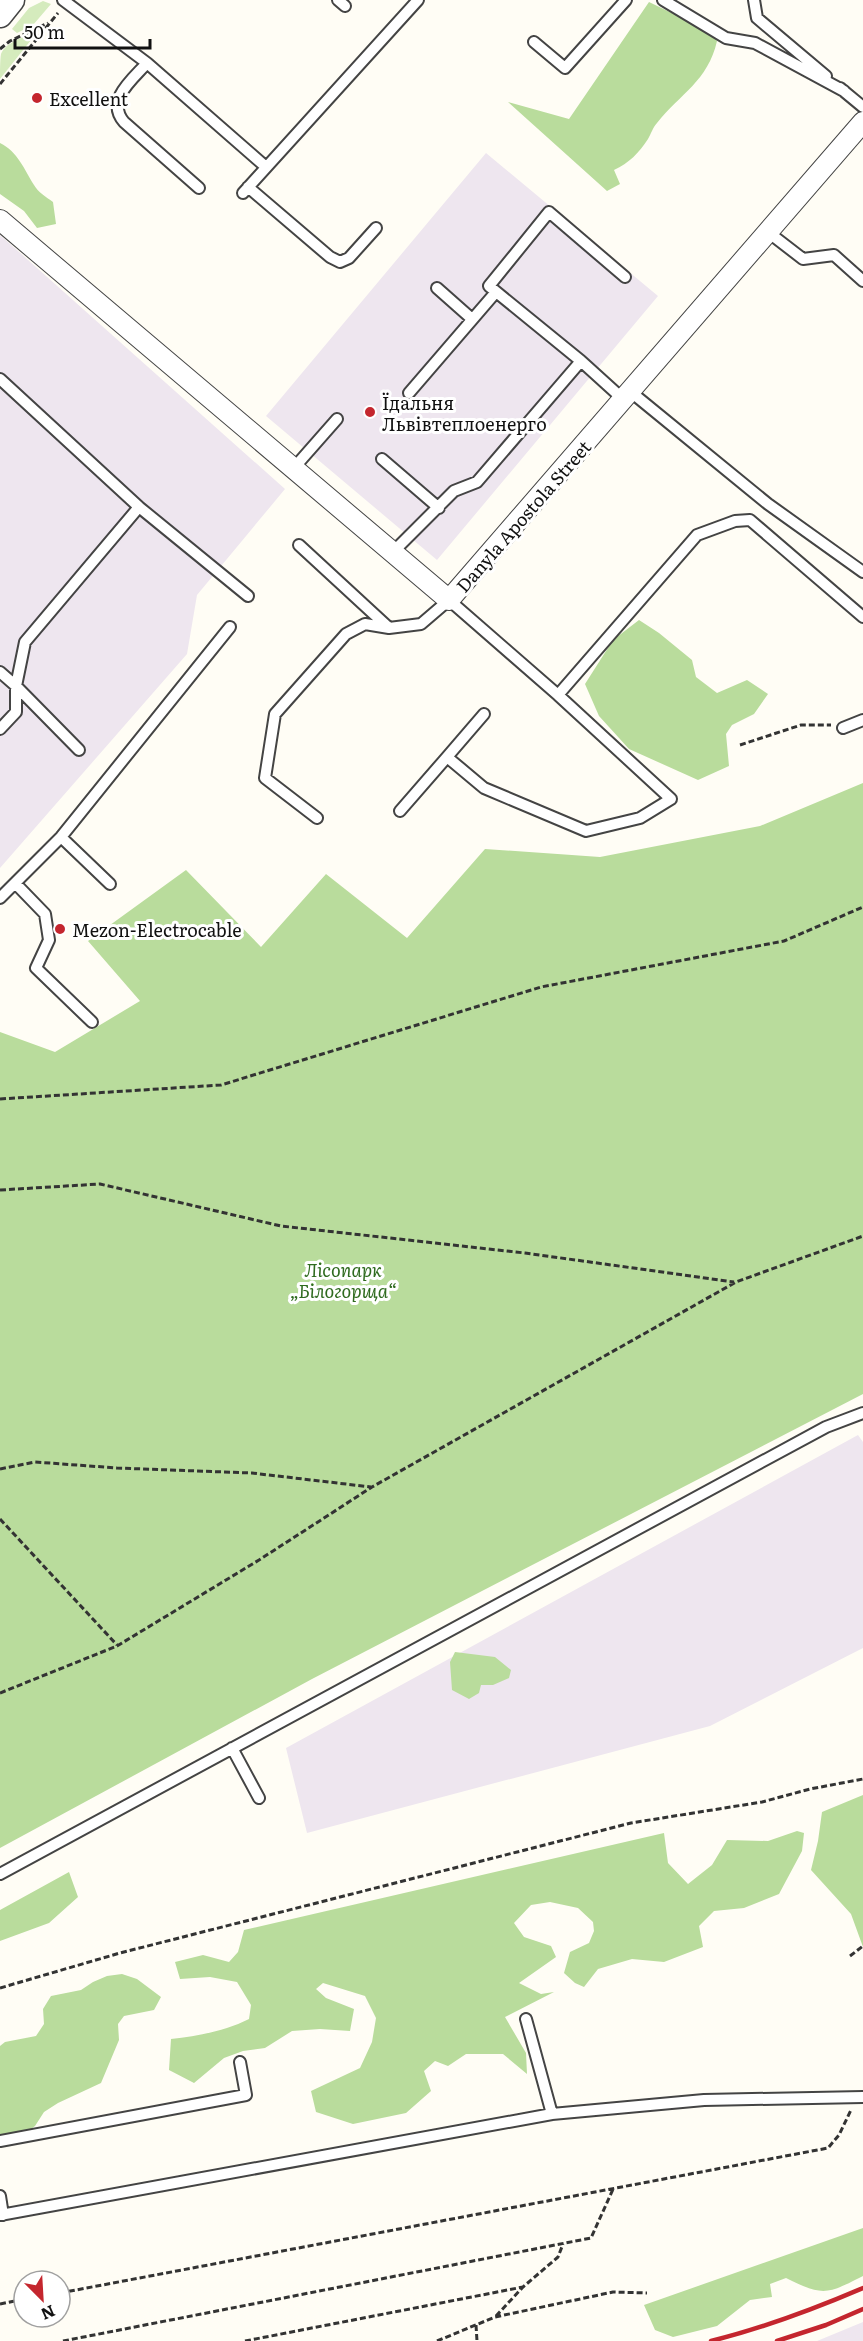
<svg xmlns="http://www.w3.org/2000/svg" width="863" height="2341" font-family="Literata,serif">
<rect width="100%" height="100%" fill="#fffdf5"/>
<!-- industrial -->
<path fill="#eee6ef" d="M 486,153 L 658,296 L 437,560 L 266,416 Z
M 0,235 L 285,489 L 197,595 L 187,654 L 0,868 Z
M 858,1435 L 863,1442 L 863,1648 L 710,1726 L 307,1833 L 286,1748 Z
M 863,2322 L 863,2341 L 817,2341 Z"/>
<!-- green -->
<path fill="#d5ebbd" d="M 43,1 L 51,4 L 33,25 L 17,33 L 12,29 L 29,8 Z
M 39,30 L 0,79 C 0,72 0,60 1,54 C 6,41 28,36 39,30 Z"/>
<!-- forest -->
<path fill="#b9dc9c" d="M 649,2 L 707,30 L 717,41 C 708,81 680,94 657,123 C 653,127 651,134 648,139 C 639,153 629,163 614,170 L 620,184 L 607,191 L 508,102 L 569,119 Z
M 0,143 C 18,152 24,169 34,185 C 38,192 46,197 53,202 L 56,224 L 37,228 L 24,211 L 0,194 Z
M 639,620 L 659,633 L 692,660 L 696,677 L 717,693 L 747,680 L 768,694 L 754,714 L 732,725 L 726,734 L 729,766 L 698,780 L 629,749 L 599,716 L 585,684 L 613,640 Z
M 863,783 L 863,1394 L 312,1679 L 0,1848 L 0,1032 L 55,1052 L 140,1001 L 88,941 L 186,870 L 261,947 L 326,874 L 407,938 L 485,849 L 600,857 L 760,826 Z
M 455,1652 L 495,1657 L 511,1670 L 509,1678 L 493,1685 L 481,1685 L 479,1693 L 469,1699 L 452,1690 L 450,1662 Z
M 863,1795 L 863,1947 L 851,1914 L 811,1870 L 818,1841 L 822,1812 Z
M 797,1831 L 804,1833 L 802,1851 L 779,1894 L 744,1908 L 714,1911 L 699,1926 L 703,1947 L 664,1962 L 632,1959 L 598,1969 L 584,1987 L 575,1983 L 564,1973 L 570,1952 L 589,1943 L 594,1931 L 593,1922 L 578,1908 L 550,1902 L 531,1905 L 514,1923 L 524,1937 L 551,1946 L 556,1957 L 519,1983 L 541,1994 L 554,1992 L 505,2017 L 526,2053 L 527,2074 L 503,2054 L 466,2054 L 448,2066 L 435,2061 L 424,2071 L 431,2091 L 406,2113 L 353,2124 L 316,2112 L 311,2091 L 360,2068 L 372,2042 L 376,2018 L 365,1996 L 323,1983 L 316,1989 L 326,1998 L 354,2009 L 350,2031 L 320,2029 L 292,2031 L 265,2048 L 243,2051 L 224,2058 L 194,2083 L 169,2070 L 171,2039 C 198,2036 225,2031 249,2019 L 251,2005 L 237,1982 L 210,1977 L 180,1979 L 175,1962 L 203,1955 L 229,1962 L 238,1952 L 244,1930 L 664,1833 L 668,1863 L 688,1884 L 712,1865 L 727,1840 L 768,1841 Z
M 69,1872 L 78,1897 L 49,1923 L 0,1941 L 0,1910 Z
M 122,1974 L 137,1979 L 161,1997 L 154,2010 L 124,2016 L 118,2024 L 119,2040 L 101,2083 L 58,2103 L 44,2112 L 35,2126 L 23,2135 L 0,2137 L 0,2046 L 5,2042 L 36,2036 L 44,2024 L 43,2009 L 51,1996 L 81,1990 L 93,1982 L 107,1976 Z
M 863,2228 L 863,2276 C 826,2295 823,2296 786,2278 L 770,2284 L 772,2297 L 750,2300 L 717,2326 L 673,2337 L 655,2330 L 644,2305 Z"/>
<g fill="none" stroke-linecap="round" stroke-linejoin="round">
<!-- service casing -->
<g stroke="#444" stroke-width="14">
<path id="service" d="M 63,0 L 147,63 L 266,167
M 338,0 L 345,6
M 663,0 L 726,38 L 755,43 L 844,91
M 754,0 L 757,18 L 826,76
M 534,42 L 565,68 L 626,0
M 147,63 C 133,79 105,100 124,122 L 199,188
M 840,88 L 863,107
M 248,187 L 330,257 L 340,262 L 349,258 L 376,228
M 243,193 L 418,0
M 768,232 L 803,259 L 834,255 L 863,281
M 437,288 L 472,319
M 581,361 L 624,400
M 0,379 L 139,507 L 25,642 L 16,686 L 16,712 L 0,729
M 631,392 L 768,504 L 863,572
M 409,393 L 496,292
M 382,459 L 439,508
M 293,469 L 337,419
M 139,507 L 248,596
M 299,545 L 389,628
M 392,553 L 454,491 L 477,482 L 581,361 L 489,286 L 549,212 L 625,277
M 0,672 L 16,686 L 79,750
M 558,695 L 697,535 L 735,521 L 750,520 L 863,617
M 843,728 L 863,720
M 400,811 L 447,757
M 317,818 L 265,778 L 275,714 L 346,634 L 365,624 L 389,628 L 421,624 L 449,600 L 558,695 L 671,799 L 640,818 L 586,831 L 484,788 L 447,757 L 484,714
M 61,837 L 110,884
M 15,883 L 45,914 L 49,940 L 36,968 L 92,1022
M 0,898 L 61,837 L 230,627
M 232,1748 L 259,1798
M 0,1874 L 826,1427 L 863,1413
M 526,2019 L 552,2114
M 0,2141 L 246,2095 L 240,2062
M 0,2196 L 3,2215
M 0,2215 L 552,2114 L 704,2100 L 863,2097"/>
</g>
<!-- minor casing -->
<g stroke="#444" stroke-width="22">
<path id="minor" d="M 0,220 L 449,600 L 863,122"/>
</g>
<!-- tertiary casing -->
<g stroke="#444" stroke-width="27">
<path id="tertiary" d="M 0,15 L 12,0"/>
</g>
<!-- path -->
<path stroke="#333" stroke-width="3" stroke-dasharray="6 3" stroke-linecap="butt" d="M 0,49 L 10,41 L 48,23
M 0,84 L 58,13
M 740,745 L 801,725 L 831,725
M 0,1099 L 221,1085 L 541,987 L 784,941 L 863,907
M 0,1190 L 100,1184 L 281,1226 L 525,1253 L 734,1282
M 0,1469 L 35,1462 L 117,1468 L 252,1473 L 371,1487
M 0,1519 L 117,1645
M 0,1693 L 117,1646 L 259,1560 L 372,1487 L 736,1282 L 863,1236
M 850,1956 L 863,1946
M 0,1988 L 120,1953 L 631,1823 L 762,1802 L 810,1789 L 863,1779
M 60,2293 L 828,2148 L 839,2135 L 851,2110
M 0,2304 L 24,2299
M 496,2316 L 523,2287 L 558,2257 L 563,2244
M 476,2325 L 477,2341
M 63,2341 L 591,2238 L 614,2187
M 245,2341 L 523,2287
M 437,2341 L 495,2317 L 613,2292 L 647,2293"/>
<!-- service -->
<use href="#service" stroke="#fff" stroke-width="10"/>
<!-- minor -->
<use href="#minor" stroke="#fff" stroke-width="20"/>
<!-- tertiary -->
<use href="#tertiary" stroke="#fff" stroke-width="24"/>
<!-- rail -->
<path stroke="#c4262e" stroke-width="4.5" d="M 711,2341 C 763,2328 814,2309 863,2288
M 777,2341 L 826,2325 L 863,2309"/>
</g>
<!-- markers -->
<g fill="#c4262e" stroke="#fff" stroke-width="2">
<circle cx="37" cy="98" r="6"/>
<circle cx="370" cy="412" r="6"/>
<circle cx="60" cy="929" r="6"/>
</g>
<g text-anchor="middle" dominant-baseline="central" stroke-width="6" stroke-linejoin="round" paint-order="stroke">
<!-- poi labels -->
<g font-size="18" fill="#111" stroke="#fff" text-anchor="start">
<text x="49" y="98">Excellent</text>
<text x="382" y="402">Їдальня<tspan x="382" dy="21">Львівтеплоенерго</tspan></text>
<text x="72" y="929">Mezon-Electrocable</text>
</g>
<!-- street labels -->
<g font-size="18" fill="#111" stroke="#fff">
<text transform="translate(523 516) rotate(-49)">Danyla Apostola Street</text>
</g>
<!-- park labels -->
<g font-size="18" font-style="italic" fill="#2f6b1f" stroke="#fff">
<text x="343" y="1269">Лісопарк<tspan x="343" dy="21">„Білогорща“</tspan></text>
</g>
</g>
<!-- north arrow -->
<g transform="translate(42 2299) rotate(156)"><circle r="28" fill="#ffffff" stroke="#a0a0a0" stroke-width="1.5"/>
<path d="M0-4.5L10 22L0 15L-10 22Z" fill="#c4262e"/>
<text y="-9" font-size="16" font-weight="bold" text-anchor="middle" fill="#111111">N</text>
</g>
<!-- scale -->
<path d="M15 39v9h135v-9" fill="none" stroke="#111111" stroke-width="3"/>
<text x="24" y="39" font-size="18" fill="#111111" stroke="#ffffff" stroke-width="4.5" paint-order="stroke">50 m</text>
</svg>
